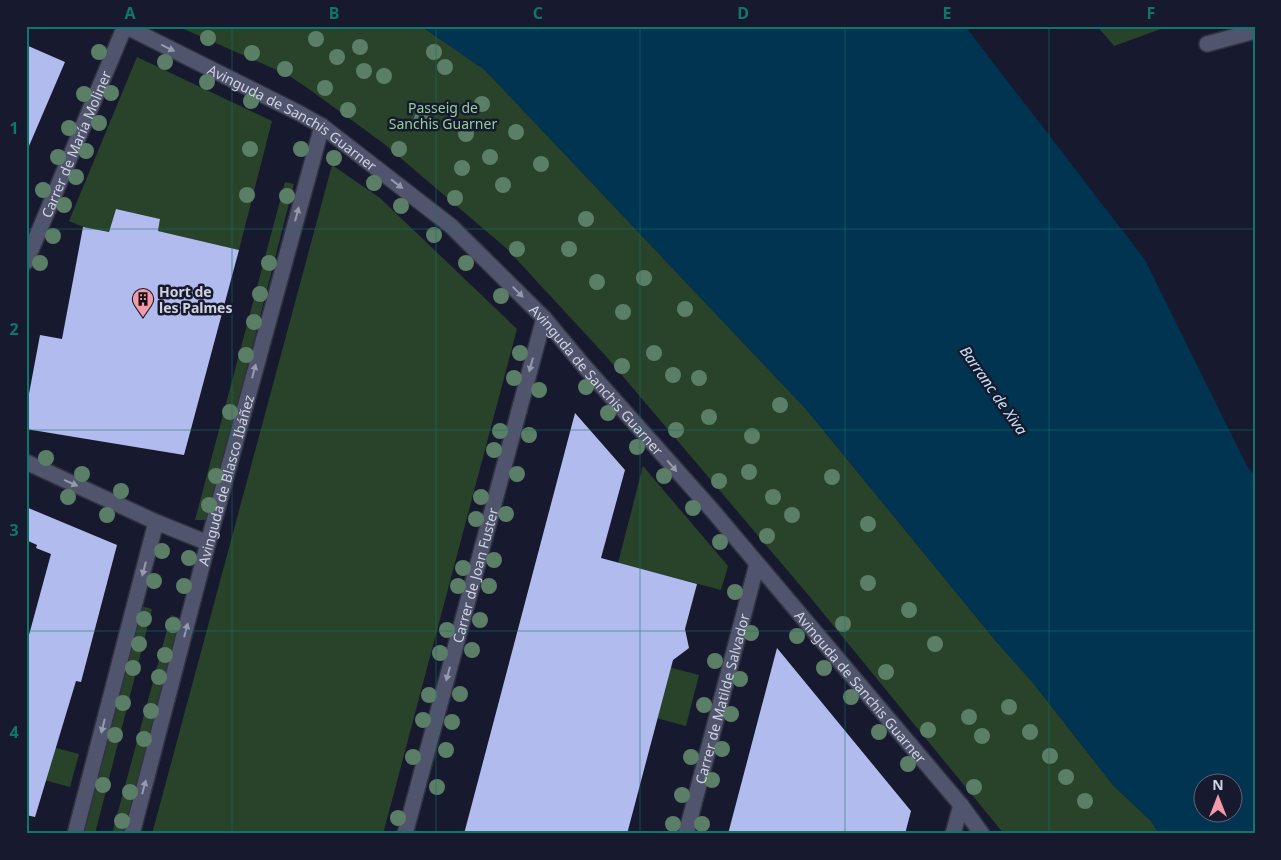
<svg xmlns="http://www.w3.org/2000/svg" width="1281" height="860" font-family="'Noto Sans',sans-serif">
<rect width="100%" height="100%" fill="#171a2e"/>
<!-- green -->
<path fill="#284329" d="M 177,26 L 421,26 L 485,70 L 806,409 L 995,640 L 1034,684 L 1113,785 L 1151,821 L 1159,834 L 1004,834 L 810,597 L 604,354 L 506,248 L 383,143 L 306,87 L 288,75 Z
M 1097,26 L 1169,26 L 1114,46 Z
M 137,57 L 272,121 L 239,250 L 158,231 L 160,219 L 116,209 L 109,232 L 83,227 L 69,221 Z
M 332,165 L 380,198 L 517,329 L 383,834 L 152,834 Z
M 285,182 L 294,184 L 210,512 L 207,520 L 195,520 Z
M 643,466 L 728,566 L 721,590 L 618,563 Z
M 141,606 L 152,609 L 95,834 L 83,834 Z
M 171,615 L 180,618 L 125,834 L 112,834 Z
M 595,648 L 699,675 L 686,726 L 582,698 Z
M 26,740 L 79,754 L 70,787 L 26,775 Z"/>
<!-- water -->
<path fill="#003451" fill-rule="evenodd" d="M 421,26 L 965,26 L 1145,260 L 1248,468 L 1255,476 L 1255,834 L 1159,834 L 1151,821 L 1113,785 L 1034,684 L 995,640 L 806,409 L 485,70 ZM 1204,782 L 1234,782 L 1234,812 L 1204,812 Z"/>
<!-- building -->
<path fill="#b2bbee" d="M 26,45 L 65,62 L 26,153 Z
M 116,209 L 160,219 L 158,231 L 239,250 L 184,455 L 26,429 L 26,410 L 40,335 L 62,339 L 83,227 L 109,232 Z
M 575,413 L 625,470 L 601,558 L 697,584 L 685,629 L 689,648 L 673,660 L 627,834 L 464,834 Z
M 26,507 L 117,545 L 81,682 L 76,681 L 35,817 L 26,815 L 26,646 L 51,554 L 36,548 L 37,545 L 26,540 Z
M 777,648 L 911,811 L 905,834 L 728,834 Z"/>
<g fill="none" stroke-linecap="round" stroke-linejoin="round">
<!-- minor casing -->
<g stroke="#313242" stroke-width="18">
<g id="minor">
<path id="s1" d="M 125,26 L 299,113 L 322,126 L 451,226 L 544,318 L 584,366 L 712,510 L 961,805 L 982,834"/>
<path d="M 1207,44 L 1255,31"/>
<path id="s2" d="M 26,262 L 125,26"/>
<path d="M 26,462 L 156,522 L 208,543"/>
<path d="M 75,834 L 156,522"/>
<path id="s3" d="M 132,834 L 208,543 L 322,126"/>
<path id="s4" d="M 405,834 L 544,318"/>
<path id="s5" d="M 686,834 L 757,564"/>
<path d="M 953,834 L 961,805"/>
</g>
</g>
<!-- minor -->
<use href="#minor" stroke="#50556d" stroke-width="15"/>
</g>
<!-- trees -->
<g fill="#5b7e67">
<circle cx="208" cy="38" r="8"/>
<circle cx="316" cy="39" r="8"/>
<circle cx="360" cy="47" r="8"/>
<circle cx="99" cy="52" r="8"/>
<circle cx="434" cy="52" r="8"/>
<circle cx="252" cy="53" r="8"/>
<circle cx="337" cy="57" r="8"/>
<circle cx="165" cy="62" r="8"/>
<circle cx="445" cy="67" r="8"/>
<circle cx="285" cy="69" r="8"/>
<circle cx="364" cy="71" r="8"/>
<circle cx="384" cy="76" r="8"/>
<circle cx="207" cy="82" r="8"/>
<circle cx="325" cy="88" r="8"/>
<circle cx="111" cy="93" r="8"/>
<circle cx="84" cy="94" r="8"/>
<circle cx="251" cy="101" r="8"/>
<circle cx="482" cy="104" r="8"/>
<circle cx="348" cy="110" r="8"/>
<circle cx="422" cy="119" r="8"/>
<circle cx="99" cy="123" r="8"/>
<circle cx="69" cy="128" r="8"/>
<circle cx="516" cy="132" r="8"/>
<circle cx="466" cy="134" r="8"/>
<circle cx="250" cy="149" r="8"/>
<circle cx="301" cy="149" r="8"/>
<circle cx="399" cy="149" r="8"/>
<circle cx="86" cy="151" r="8"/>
<circle cx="58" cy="157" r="8"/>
<circle cx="490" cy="157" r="8"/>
<circle cx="334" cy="158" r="8"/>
<circle cx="541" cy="164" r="8"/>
<circle cx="462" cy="168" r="8"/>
<circle cx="76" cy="177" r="8"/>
<circle cx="374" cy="183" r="8"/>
<circle cx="503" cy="185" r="8"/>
<circle cx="43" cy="190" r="8"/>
<circle cx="247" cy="195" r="8"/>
<circle cx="287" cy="196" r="8"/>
<circle cx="455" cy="198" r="8"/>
<circle cx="64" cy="205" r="8"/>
<circle cx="401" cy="206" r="8"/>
<circle cx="586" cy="219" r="8"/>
<circle cx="434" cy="235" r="8"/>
<circle cx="53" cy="236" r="8"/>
<circle cx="517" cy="249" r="8"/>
<circle cx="569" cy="249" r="8"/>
<circle cx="40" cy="263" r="8"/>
<circle cx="269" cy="263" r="8"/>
<circle cx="466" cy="263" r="8"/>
<circle cx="644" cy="278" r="8"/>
<circle cx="597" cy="282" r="8"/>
<circle cx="260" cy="294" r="8"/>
<circle cx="501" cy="296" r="8"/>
<circle cx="685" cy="309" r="8"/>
<circle cx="623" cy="312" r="8"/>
<circle cx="254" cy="322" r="8"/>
<circle cx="520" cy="353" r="8"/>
<circle cx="654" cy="353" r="8"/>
<circle cx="246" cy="355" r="8"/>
<circle cx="622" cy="366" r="8"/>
<circle cx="673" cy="375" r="8"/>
<circle cx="514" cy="378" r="8"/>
<circle cx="699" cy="378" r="8"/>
<circle cx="586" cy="387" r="8"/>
<circle cx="539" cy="390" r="8"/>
<circle cx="780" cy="405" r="8"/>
<circle cx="230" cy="412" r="8"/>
<circle cx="608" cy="413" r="8"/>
<circle cx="709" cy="417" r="8"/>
<circle cx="676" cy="430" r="8"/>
<circle cx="500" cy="431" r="8"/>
<circle cx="529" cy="435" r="8"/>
<circle cx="752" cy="436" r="8"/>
<circle cx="637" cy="447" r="8"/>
<circle cx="494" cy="450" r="8"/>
<circle cx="46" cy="458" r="8"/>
<circle cx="749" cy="472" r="8"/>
<circle cx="82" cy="474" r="8"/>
<circle cx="517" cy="474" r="8"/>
<circle cx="216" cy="476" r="8"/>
<circle cx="664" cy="476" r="8"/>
<circle cx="832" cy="477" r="8"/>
<circle cx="719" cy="481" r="8"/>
<circle cx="121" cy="491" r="8"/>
<circle cx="68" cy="497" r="8"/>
<circle cx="481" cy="497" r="8"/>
<circle cx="773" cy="497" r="8"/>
<circle cx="209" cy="505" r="8"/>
<circle cx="693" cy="508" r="8"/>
<circle cx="506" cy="514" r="8"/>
<circle cx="107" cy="515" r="8"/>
<circle cx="792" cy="515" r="8"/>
<circle cx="476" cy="519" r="8"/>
<circle cx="868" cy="524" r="8"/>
<circle cx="767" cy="536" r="8"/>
<circle cx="720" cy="542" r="8"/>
<circle cx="162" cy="551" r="8"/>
<circle cx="189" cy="558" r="8"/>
<circle cx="494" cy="560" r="8"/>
<circle cx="463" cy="568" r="8"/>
<circle cx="154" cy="581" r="8"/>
<circle cx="868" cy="583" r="8"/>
<circle cx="184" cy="586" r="8"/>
<circle cx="458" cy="586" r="8"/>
<circle cx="489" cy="586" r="8"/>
<circle cx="735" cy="592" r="8"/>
<circle cx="909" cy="610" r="8"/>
<circle cx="144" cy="619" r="8"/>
<circle cx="480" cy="620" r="8"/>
<circle cx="843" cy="624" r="8"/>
<circle cx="173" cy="625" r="8"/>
<circle cx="447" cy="630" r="8"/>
<circle cx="751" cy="633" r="8"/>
<circle cx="797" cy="636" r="8"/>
<circle cx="139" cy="644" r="8"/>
<circle cx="935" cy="644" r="8"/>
<circle cx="472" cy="650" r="8"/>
<circle cx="440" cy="653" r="8"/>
<circle cx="165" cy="655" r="8"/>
<circle cx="715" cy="661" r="8"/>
<circle cx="133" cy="668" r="8"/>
<circle cx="824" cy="668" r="8"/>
<circle cx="886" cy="672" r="8"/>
<circle cx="159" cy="677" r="8"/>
<circle cx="740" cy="679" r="8"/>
<circle cx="460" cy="694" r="8"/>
<circle cx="429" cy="695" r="8"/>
<circle cx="851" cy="697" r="8"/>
<circle cx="123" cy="703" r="8"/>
<circle cx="704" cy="705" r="8"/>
<circle cx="1009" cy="707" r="8"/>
<circle cx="151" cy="711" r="8"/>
<circle cx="731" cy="714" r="8"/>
<circle cx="969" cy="717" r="8"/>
<circle cx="423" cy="720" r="8"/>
<circle cx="452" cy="722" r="8"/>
<circle cx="928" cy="730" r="8"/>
<circle cx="879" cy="732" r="8"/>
<circle cx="1030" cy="732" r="8"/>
<circle cx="115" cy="735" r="8"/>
<circle cx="982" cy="736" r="8"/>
<circle cx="144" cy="739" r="8"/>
<circle cx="722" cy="749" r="8"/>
<circle cx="446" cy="750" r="8"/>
<circle cx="1050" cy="756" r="8"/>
<circle cx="413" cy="757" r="8"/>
<circle cx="691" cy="757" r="8"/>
<circle cx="908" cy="764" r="8"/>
<circle cx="1066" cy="777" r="8"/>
<circle cx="712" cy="780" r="8"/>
<circle cx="103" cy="785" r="8"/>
<circle cx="437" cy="787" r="8"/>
<circle cx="974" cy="787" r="8"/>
<circle cx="130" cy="792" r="8"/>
<circle cx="682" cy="795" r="8"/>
<circle cx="1085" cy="801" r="8"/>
<circle cx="398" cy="818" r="8"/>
<circle cx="122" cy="821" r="8"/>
<circle cx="673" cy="824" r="8"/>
<circle cx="702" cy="824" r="8"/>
</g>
<!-- one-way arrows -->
<defs><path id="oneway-solid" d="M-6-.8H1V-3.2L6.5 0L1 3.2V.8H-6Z" transform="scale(1.25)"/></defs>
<g fill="#969aac">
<use href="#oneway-solid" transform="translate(168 48) rotate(26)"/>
<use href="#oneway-solid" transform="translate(397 184) rotate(38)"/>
<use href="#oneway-solid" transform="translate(297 214) rotate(-75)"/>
<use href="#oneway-solid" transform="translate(518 292) rotate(45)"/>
<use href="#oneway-solid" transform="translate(531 365) rotate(105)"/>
<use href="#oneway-solid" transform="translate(254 371) rotate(-75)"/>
<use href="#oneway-solid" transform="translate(672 466) rotate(49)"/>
<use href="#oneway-solid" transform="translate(71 483) rotate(24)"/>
<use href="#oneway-solid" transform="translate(144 569) rotate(105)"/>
<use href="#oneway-solid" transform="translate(186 630) rotate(-75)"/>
<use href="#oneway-solid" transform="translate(448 674) rotate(105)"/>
<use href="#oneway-solid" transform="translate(103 726) rotate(104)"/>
<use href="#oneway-solid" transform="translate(144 787) rotate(-75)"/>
</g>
<!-- grid -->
<path fill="none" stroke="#0f766e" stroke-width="1" stroke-opacity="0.55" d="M 232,26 L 232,834M 436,26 L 436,834M 640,26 L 640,834M 845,26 L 845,834M 1049,26 L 1049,834M 26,229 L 1255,229M 26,430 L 1255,430M 26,631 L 1255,631"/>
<!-- icons -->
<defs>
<g id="building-pin" transform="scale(1.125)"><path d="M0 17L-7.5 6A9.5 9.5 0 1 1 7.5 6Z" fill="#f39aaa" stroke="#171a2e"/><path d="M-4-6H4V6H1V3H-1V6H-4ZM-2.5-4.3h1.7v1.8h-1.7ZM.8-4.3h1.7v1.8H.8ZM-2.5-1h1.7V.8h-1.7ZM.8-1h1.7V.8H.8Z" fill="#111"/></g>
</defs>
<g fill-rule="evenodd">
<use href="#building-pin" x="143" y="299"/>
</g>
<g text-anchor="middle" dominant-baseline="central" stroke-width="5" stroke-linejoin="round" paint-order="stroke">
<!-- park labels -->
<g font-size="14" fill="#92d096" stroke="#171a2e">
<text x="443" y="107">Passeig de<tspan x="443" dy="16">Sanchis Guarner</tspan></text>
</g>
<!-- street labels -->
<g font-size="14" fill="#cfd2e0" stroke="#171a2e">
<text stroke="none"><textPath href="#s1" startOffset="191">Avinguda de Sanchis Guarner</textPath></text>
<text stroke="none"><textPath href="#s2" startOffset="128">Carrer de María Moliner</textPath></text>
<text stroke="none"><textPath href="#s1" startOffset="596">Avinguda de Sanchis Guarner</textPath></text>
<text stroke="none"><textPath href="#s3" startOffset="366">Avinguda de Blasco Ibáñez</textPath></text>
<text stroke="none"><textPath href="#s4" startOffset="268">Carrer de Joan Fuster</textPath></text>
<text stroke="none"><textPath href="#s1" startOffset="1001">Avinguda de Sanchis Guarner</textPath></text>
<text stroke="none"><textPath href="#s5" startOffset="140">Carrer de Matilde Salvador</textPath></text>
</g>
<!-- poi labels -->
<g font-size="14" font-weight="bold" fill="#cfd2e0" stroke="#171a2e" text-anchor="start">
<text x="159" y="291">Hort de<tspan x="159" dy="16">les Palmes</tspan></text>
</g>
<!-- water labels -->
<g font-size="15" font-style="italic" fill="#c6e2f7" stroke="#171a2e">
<text transform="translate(994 390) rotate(55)">Barranc de Xiva</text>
</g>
</g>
<!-- border -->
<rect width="1281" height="860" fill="none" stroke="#171a2e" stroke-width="55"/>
<!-- north arrow -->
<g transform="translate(1218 798)"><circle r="24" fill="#171a2e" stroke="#616475"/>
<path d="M0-4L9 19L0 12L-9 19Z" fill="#f39aaa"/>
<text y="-8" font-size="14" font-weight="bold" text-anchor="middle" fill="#cfd2e0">N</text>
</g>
<rect x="28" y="28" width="1226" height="804" fill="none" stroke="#0f766e" stroke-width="2"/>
<g font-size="16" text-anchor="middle" font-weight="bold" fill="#0f766e">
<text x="130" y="19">A</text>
<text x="334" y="19">B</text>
<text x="538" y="19">C</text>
<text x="743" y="19">D</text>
<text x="947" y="19">E</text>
<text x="1151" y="19">F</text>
<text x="14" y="134">1</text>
<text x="14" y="335">2</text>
<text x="14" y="536">3</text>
<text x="14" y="738">4</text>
</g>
</svg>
